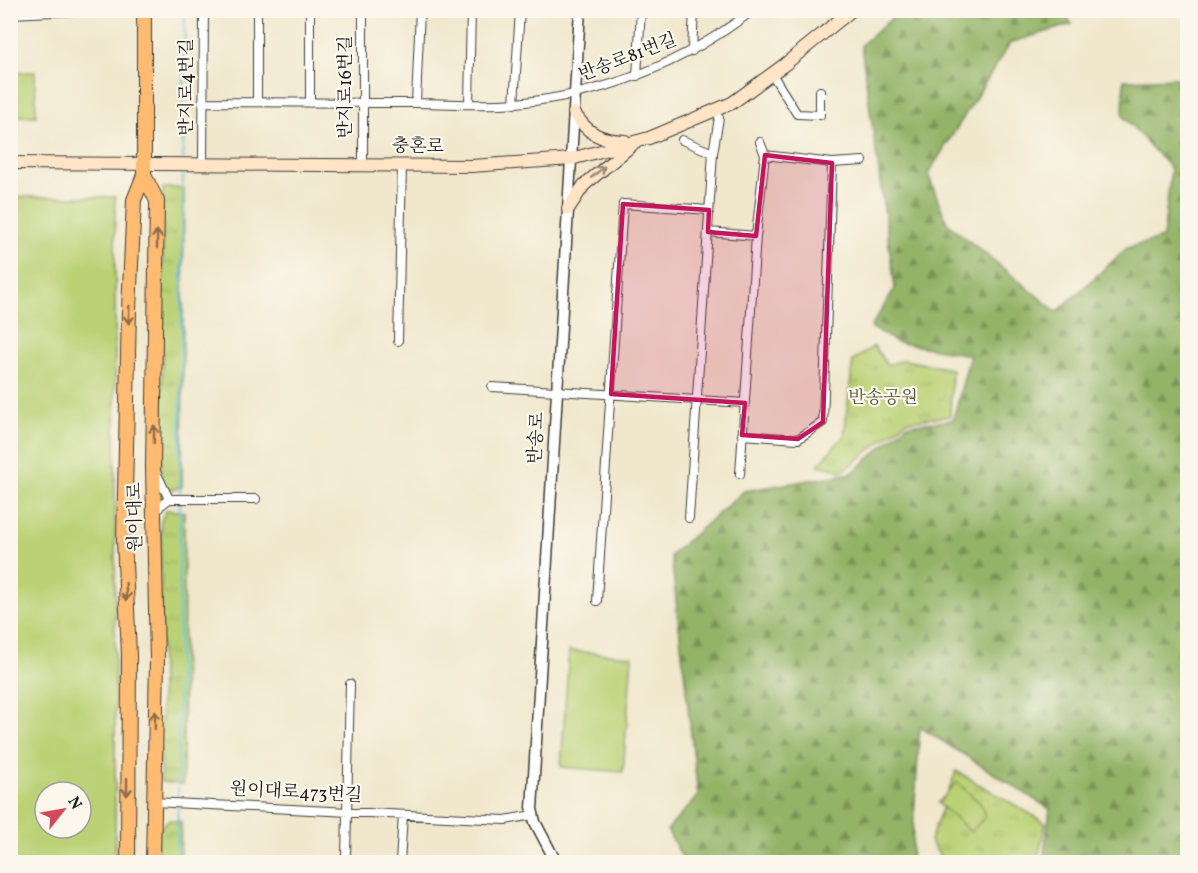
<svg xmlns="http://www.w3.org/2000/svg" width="1198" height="873" font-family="Vollkorn,'Noto Serif KR',serif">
<defs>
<pattern id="forest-firs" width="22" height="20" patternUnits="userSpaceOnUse" patternTransform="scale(1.5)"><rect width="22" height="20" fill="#93b366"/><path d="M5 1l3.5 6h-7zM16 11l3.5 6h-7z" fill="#779153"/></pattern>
<pattern id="park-tufts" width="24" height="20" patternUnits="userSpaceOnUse" patternTransform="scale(1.5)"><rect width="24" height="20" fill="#bad175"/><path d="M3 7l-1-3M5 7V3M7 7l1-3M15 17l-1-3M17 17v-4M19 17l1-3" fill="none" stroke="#9fb365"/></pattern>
</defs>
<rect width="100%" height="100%" fill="#fbf7ec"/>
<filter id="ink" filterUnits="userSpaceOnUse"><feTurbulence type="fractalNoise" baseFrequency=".0167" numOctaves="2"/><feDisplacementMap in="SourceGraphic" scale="12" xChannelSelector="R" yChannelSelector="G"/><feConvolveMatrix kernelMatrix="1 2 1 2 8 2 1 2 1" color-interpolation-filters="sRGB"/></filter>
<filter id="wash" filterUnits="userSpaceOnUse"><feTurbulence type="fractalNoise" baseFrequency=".008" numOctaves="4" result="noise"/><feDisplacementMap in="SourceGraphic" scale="24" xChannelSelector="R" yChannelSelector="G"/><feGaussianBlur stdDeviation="1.35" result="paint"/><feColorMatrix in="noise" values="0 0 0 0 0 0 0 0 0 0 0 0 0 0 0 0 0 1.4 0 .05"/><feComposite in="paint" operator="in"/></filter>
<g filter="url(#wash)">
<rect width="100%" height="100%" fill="#f0e7cc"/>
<!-- forest -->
<path fill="url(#forest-firs)" stroke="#586841" stroke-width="1.5" d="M 900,11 L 1063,11 L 1072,24 L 1010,43 L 928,174 L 947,223 L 1057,312 L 1127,248 L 1163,238 L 1171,169 L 1123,116 L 1124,80 L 1178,78 L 1187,88 L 1187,862 L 1043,862 L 1050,809 L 920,727 L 911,862 L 685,862 L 667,830 L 698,796 L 671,555 L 744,491 L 852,473 L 907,425 L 953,420 L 970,355 L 896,342 L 871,327 L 895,288 L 861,45 Z"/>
<!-- park -->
<path fill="url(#park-tufts)" stroke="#6b7648" stroke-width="1.5" d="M 163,188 L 184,188 L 182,487 L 169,490 L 162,484 Z
M 874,346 L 887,365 L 904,360 L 952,369 L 950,416 L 907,421 L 843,471 L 818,465 L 844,436 L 853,361 Z
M 166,510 L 184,512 L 183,784 L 161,782 L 161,521 Z
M 956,771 L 1046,823 L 1037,862 L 944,862 L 930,841 Z
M 168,820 L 181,822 L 180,862 L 157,862 L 156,833 Z"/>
<!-- pitch -->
<path fill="#bad175" stroke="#6b7648" stroke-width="1.5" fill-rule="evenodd" d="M 35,72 L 36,116 L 11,116 L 11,73 Z
M 11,197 L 115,197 L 115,862 L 11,862 ZM 45,792 L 81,792 L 81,828 L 45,828 Z
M 569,651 L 632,656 L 623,772 L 561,767 Z
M 957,782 L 981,804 L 985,817 L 971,832 L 938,803 Z"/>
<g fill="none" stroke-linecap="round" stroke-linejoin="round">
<!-- stream -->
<path stroke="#5ec5da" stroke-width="2" d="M 183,161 L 185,10
M 180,497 L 183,169
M 178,800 L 180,502
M 177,862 L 178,805"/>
</g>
</g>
<g filter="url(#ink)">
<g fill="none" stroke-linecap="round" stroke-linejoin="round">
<!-- minor casing -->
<g stroke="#3c3a36" stroke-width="10">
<path id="minor" d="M 310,10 L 310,103
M 10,14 L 96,10
M 692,51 L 694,10
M 772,74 L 797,114 L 820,115 L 820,91
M 637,76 L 641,10
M 202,102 C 274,102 345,103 416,103 C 449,103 483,106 516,103 C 603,95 683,64 753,10
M 257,102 L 257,10
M 416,103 L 420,10
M 469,104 L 471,10
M 514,104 L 520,10
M 682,140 L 713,153
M 765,155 L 832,163
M 203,164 L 204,10
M 363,164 L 363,10
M 708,232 L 756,236
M 398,341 L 402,165
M 492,387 L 745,403
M 742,435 L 798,439 L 823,422 L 832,163 L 863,161
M 156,472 L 169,499
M 740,474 L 756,236 L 765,155 L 760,142
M 156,513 L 160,506 L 169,499 L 256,499
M 689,518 L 713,153 L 719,118
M 597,601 L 623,204 L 709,210
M 153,802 L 505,820 L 533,815
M 346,857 L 350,684
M 400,862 L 403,815"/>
</g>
<!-- tertiary casing -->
<g stroke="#3c3a36" stroke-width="13">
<path id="tertiary" d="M 556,862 L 535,822 L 532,809 L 580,10"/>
</g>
<!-- secondary casing -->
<g stroke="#3c3a36" stroke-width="14">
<path id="secondary" d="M 574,113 C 588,134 600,140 625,141
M 10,163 L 472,166 L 571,159 L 649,138 L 732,103 L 784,65 L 852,10
M 568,209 L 584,185 L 632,145"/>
</g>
<!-- primary casing -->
<g stroke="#3c3a36" stroke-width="16">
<path id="primary" d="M 144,175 L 157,201 L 153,466 L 157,659 L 153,862
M 128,862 L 129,656 L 124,539 L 129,310 L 134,200 L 144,175 L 144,10"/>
</g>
<!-- minor -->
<use href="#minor" stroke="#fff" stroke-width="8"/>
<!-- tertiary -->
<use href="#tertiary" stroke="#fff" stroke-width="10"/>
<!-- secondary -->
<use href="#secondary" stroke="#ffe4c6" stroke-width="12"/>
<!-- primary -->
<use href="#primary" stroke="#ffbb71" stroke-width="14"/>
</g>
<!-- one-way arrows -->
<defs><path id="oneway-shaft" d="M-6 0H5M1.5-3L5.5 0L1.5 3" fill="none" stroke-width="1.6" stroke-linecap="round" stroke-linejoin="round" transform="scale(1.5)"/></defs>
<use stroke="#998a7a" href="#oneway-shaft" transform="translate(598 172) rotate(-40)"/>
<g stroke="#8e6c46">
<use href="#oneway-shaft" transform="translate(157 239) rotate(-90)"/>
<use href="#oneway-shaft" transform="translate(129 315) rotate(92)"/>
<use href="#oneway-shaft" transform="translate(154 434) rotate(-89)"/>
<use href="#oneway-shaft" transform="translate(126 592) rotate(88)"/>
<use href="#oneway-shaft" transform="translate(155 720) rotate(-89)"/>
<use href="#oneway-shaft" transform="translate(127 787) rotate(90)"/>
</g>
</g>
<!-- marked area -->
<path fill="#c2185b" fill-opacity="0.2" stroke="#c2185b" stroke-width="4.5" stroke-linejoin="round" d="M 765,155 L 832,163 L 823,422 L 798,439 L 742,435 L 745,403 L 611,394 L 623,204 L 709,210 L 708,232 L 756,236 Z"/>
<g text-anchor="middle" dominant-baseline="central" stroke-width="4.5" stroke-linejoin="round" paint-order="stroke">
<!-- street labels -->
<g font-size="18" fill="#1c1c1c" stroke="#fbf7ec">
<text transform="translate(628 58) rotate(-21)">반송로81번길</text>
<text transform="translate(187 87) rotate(-90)">반지로4번길</text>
<text transform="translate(346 87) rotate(-90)">반지로16번길</text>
<text transform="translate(418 147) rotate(1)">충혼로</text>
<text transform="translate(537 438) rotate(-87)">반송로</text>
<text transform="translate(136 517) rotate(-91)">원이대로</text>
<text transform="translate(296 793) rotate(3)">원이대로473번길</text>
</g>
<!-- park labels -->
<g font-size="18" fill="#535b3b" stroke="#fbf7ec">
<text x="883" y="398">반송공원</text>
</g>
</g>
<!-- margin -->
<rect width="1198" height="873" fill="none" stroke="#fbf7ec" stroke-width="36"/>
<!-- north arrow -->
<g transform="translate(63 810) rotate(59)"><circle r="28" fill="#fbf7ec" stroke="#a29f99" stroke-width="1.5"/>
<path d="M0-4.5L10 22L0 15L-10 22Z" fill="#d1495b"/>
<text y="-9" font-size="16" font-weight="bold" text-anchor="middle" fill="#1c1c1c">N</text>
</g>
</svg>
